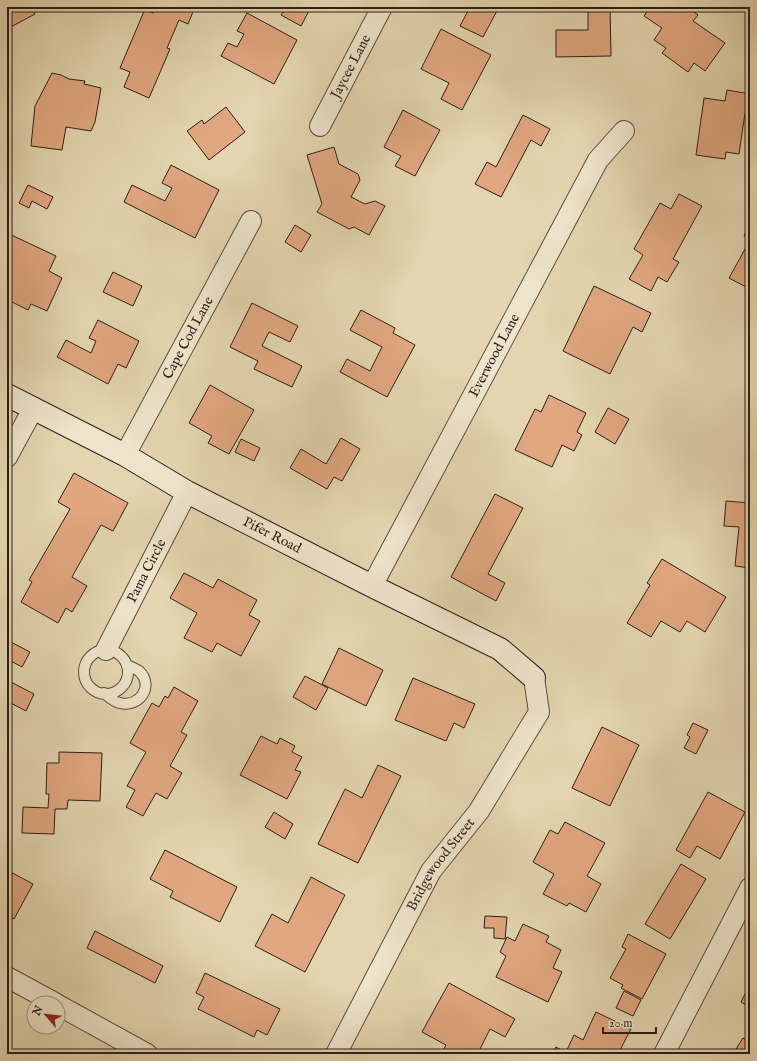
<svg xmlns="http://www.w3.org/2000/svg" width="757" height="1061" font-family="'IM FELL English',serif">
<rect width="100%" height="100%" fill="#e3d5af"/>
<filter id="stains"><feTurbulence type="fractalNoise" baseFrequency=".005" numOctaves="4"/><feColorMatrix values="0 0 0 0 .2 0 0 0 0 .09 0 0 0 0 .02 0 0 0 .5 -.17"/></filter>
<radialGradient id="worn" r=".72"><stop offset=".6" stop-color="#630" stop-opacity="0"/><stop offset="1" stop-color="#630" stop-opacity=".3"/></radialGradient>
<!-- building -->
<path fill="#e0a780" stroke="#2c1e18" d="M 7,7 L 32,7 L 35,14 L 7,29 Z
M 155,7 L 195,7 L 188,24 L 179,20 L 167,48 L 170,49 L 149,98 L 124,87 L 130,72 L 120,68 L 145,9 L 153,13 Z
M 286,7 L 311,7 L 301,26 L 281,15 Z
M 466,7 L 499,7 L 483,37 L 460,26 L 469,9 Z
M 588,7 L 610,7 L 611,56 L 556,57 L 556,30 L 588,30 Z
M 650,7 L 687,7 L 698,15 L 693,21 L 725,43 L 705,71 L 694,63 L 688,72 L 662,53 L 666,48 L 654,40 L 662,28 L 644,16 Z
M 247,13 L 297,40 L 274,84 L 221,56 L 228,43 L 237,47 L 244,34 L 237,31 Z
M 441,29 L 491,55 L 462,110 L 441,99 L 449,83 L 421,69 Z
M 52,73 L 61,75 L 69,79 L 85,81 L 84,84 L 101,88 L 95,122 L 91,131 L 66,127 L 62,150 L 31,146 L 35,106 Z
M 727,90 L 750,94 L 750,114 L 745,113 L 739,154 L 726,152 L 725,159 L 696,155 L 704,98 L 725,101 Z
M 226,107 L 245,132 L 209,160 L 187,131 L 202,120 L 204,124 Z
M 403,110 L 440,130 L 415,176 L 395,166 L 401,156 L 384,147 Z
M 523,115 L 550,129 L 541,146 L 531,140 L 501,197 L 475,184 L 487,162 L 496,167 Z
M 334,147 L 339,164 L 358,174 L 360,180 L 351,197 L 365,204 L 375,201 L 385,206 L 369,235 L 354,227 L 349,229 L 317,212 L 322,204 L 307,155 Z
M 171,165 L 219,190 L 195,238 L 124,202 L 132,185 L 165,201 L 172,188 L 162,183 Z
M 28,185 L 53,197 L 47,209 L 32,201 L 29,208 L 19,203 Z
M 679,194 L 702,206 L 673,259 L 679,262 L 667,282 L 658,277 L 651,291 L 629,279 L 643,255 L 634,249 L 660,203 L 671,209 Z
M 750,224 L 750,284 L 748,288 L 729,278 L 750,240 L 744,236 Z
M 295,225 L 311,235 L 301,252 L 285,242 Z
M 7,233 L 56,256 L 49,271 L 62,278 L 47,311 L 31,304 L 28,310 L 8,300 L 9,299 L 7,298 Z
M 113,272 L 142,286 L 133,306 L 103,292 Z
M 594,286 L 651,313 L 642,332 L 633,327 L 610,374 L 563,351 Z
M 252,303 L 298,326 L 290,342 L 269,332 L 262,346 L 302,366 L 292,387 L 254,369 L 258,361 L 230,347 Z
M 361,310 L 395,328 L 393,333 L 415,345 L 387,397 L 340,372 L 347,359 L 370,371 L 382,347 L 350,330 Z
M 98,320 L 139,341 L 126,368 L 118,364 L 108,384 L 57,357 L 66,340 L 91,353 L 96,341 L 89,338 Z
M 210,385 L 254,410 L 229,454 L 208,443 L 212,436 L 189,423 Z
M 549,395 L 586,413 L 577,432 L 582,435 L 574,451 L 562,445 L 552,467 L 515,450 L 535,409 L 541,412 Z
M 608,408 L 629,419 L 615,444 L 595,432 Z
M 341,438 L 360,449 L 342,481 L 334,477 L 327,489 L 290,468 L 301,449 L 326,464 Z
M 241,439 L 260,448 L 254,461 L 235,452 Z
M 74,473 L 128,503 L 113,531 L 101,525 L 72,577 L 87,586 L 72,612 L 66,608 L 58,623 L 21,602 L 32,582 L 29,580 L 70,509 L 58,502 Z
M 495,494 L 523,508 L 488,574 L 505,583 L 496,601 L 451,577 Z
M 726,501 L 750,503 L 750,568 L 735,566 L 739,527 L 724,526 Z
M 662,559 L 726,597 L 705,632 L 687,621 L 680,632 L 661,621 L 651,637 L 627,623 L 650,585 L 647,583 Z
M 184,573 L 213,588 L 218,579 L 257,600 L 249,615 L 260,621 L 241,656 L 217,643 L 212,652 L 184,638 L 197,613 L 170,598 Z
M 7,640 L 30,652 L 22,667 L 7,659 Z
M 339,648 L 383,670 L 366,706 L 322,684 Z
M 305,676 L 328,688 L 316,710 L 293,697 Z
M 413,678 L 475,704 L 464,728 L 454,723 L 446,741 L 395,720 Z
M 7,680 L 34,694 L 26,711 L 7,701 Z
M 174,687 L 198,701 L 181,732 L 187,735 L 170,766 L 182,773 L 167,799 L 156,793 L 143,816 L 126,807 L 135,790 L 127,786 L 146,752 L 130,743 L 152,703 L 159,707 L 165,696 L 168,698 Z
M 693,723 L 708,730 L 696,754 L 684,748 L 690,737 L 687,735 Z
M 602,727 L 639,745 L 610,806 L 572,788 Z
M 261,736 L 277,744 L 280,738 L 295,746 L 292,752 L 302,757 L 295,770 L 301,772 L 287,799 L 240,775 Z
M 59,752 L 102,753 L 100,801 L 68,800 L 67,809 L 55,809 L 54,834 L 22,833 L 23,807 L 48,808 L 49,794 L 46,794 L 47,763 L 59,763 Z
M 378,765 L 401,776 L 358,863 L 318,844 L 345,789 L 362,798 Z
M 708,792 L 745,812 L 720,859 L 697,846 L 690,858 L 676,850 Z
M 274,812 L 293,824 L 285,839 L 265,827 Z
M 565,822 L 605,843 L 587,876 L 601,884 L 586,912 L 569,903 L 567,906 L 543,894 L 554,874 L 533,862 L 550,830 L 558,834 Z
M 165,850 L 237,887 L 220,922 L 170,897 L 173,891 L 150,879 Z
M 681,864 L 706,879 L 670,939 L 645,924 Z
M 7,870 L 33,884 L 14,919 L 7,915 Z
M 311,877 L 345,895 L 305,972 L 255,946 L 272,914 L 288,923 Z
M 485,916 L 507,917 L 505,939 L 494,938 L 494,928 L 484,928 Z
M 523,924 L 549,936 L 546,942 L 561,950 L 553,968 L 562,972 L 548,1002 L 496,977 L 506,956 L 500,952 L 507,937 L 515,941 Z
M 95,931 L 163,966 L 155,983 L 87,948 Z
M 628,934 L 666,954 L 642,999 L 621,988 L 623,985 L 610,978 L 626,949 L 622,947 Z
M 205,973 L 280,1009 L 267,1035 L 257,1030 L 254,1037 L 198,1009 L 204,997 L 196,993 Z
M 449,983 L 515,1019 L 505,1037 L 490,1029 L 479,1051 L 484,1054 L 448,1054 L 443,1051 L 446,1045 L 422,1032 Z
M 747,990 L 750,991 L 750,1007 L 741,1002 Z
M 624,991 L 641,1000 L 633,1016 L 616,1008 Z
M 596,1012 L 631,1029 L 618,1054 L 575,1054 L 567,1050 L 574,1035 L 583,1040 Z
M 743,1038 L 750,1042 L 750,1054 L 733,1054 Z
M 556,1047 L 568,1054 L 552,1054 Z"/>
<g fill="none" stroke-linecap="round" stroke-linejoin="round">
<!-- lane casing -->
<g stroke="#5a4c3e" stroke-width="12">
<path id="lane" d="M84 672a22 22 0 1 1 44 0a22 22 0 1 1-44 0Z
M 104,693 C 109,697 114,702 120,703 C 139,708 155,686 139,671 C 136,669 131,667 127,665"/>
</g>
<!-- street casing -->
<g stroke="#5a4c3e" stroke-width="22">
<g id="street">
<path id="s1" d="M 320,126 L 382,7"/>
<path id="s2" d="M 125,455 L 251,221"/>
<path d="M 7,457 L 33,409"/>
<path id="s3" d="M 372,586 L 598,160 L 624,131"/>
<path id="s4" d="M 106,650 L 187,492"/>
<path d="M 7,977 L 55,1003"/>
<path d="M 58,1005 L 147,1054"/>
<path id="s5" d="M 336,1054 L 431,871 L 479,811 L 539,712 L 534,678"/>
<path d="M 664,1054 L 750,888"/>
</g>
</g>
<!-- secondary casing -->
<g stroke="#2c1e18" stroke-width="24">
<g id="secondary">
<path id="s6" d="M 7,395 L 125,455 L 187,492 L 372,586 L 500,649 L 534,678"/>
</g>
</g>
<!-- lane -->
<use href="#lane" stroke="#ede4cb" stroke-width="10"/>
<!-- street -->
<use href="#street" stroke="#ede4cb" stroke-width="20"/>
<!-- secondary -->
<use href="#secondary" stroke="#ede4cb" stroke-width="22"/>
</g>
<g text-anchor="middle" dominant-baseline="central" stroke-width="3" stroke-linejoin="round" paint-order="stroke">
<!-- street labels -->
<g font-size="14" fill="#2c1e18" stroke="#ede4cb">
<text stroke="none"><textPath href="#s1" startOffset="67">Jaycee Lane</textPath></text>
<text stroke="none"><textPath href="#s2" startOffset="133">Cape Cod Lane</textPath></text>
<text stroke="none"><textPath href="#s3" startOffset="261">Everwood Lane</textPath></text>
<text stroke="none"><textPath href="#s6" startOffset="300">Pifer Road</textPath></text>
<text stroke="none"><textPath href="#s4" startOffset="89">Pama Circle</textPath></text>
<text stroke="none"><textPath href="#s5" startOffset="217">Bridgewood Street</textPath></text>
</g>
</g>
<!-- margin -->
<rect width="757" height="1061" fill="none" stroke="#e3d5af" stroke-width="24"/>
<rect x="8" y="8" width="741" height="1045" fill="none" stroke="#2c1e18" stroke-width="2"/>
<rect x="12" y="12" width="733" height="1037" fill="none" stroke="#2c1e18"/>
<!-- north arrow -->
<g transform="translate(46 1015) rotate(298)"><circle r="19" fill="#ede4cb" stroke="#a09583"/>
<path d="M0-3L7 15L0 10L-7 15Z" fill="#8f2418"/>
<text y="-6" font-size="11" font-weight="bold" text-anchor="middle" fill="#2c1e18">N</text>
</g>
<!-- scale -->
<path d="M603 1027v6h53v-6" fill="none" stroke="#2c1e18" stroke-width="2"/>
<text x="609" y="1027" font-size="12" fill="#2c1e18" stroke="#ede4cb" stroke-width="3" paint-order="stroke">20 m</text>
<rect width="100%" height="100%" filter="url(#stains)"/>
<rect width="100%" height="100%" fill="url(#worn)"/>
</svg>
